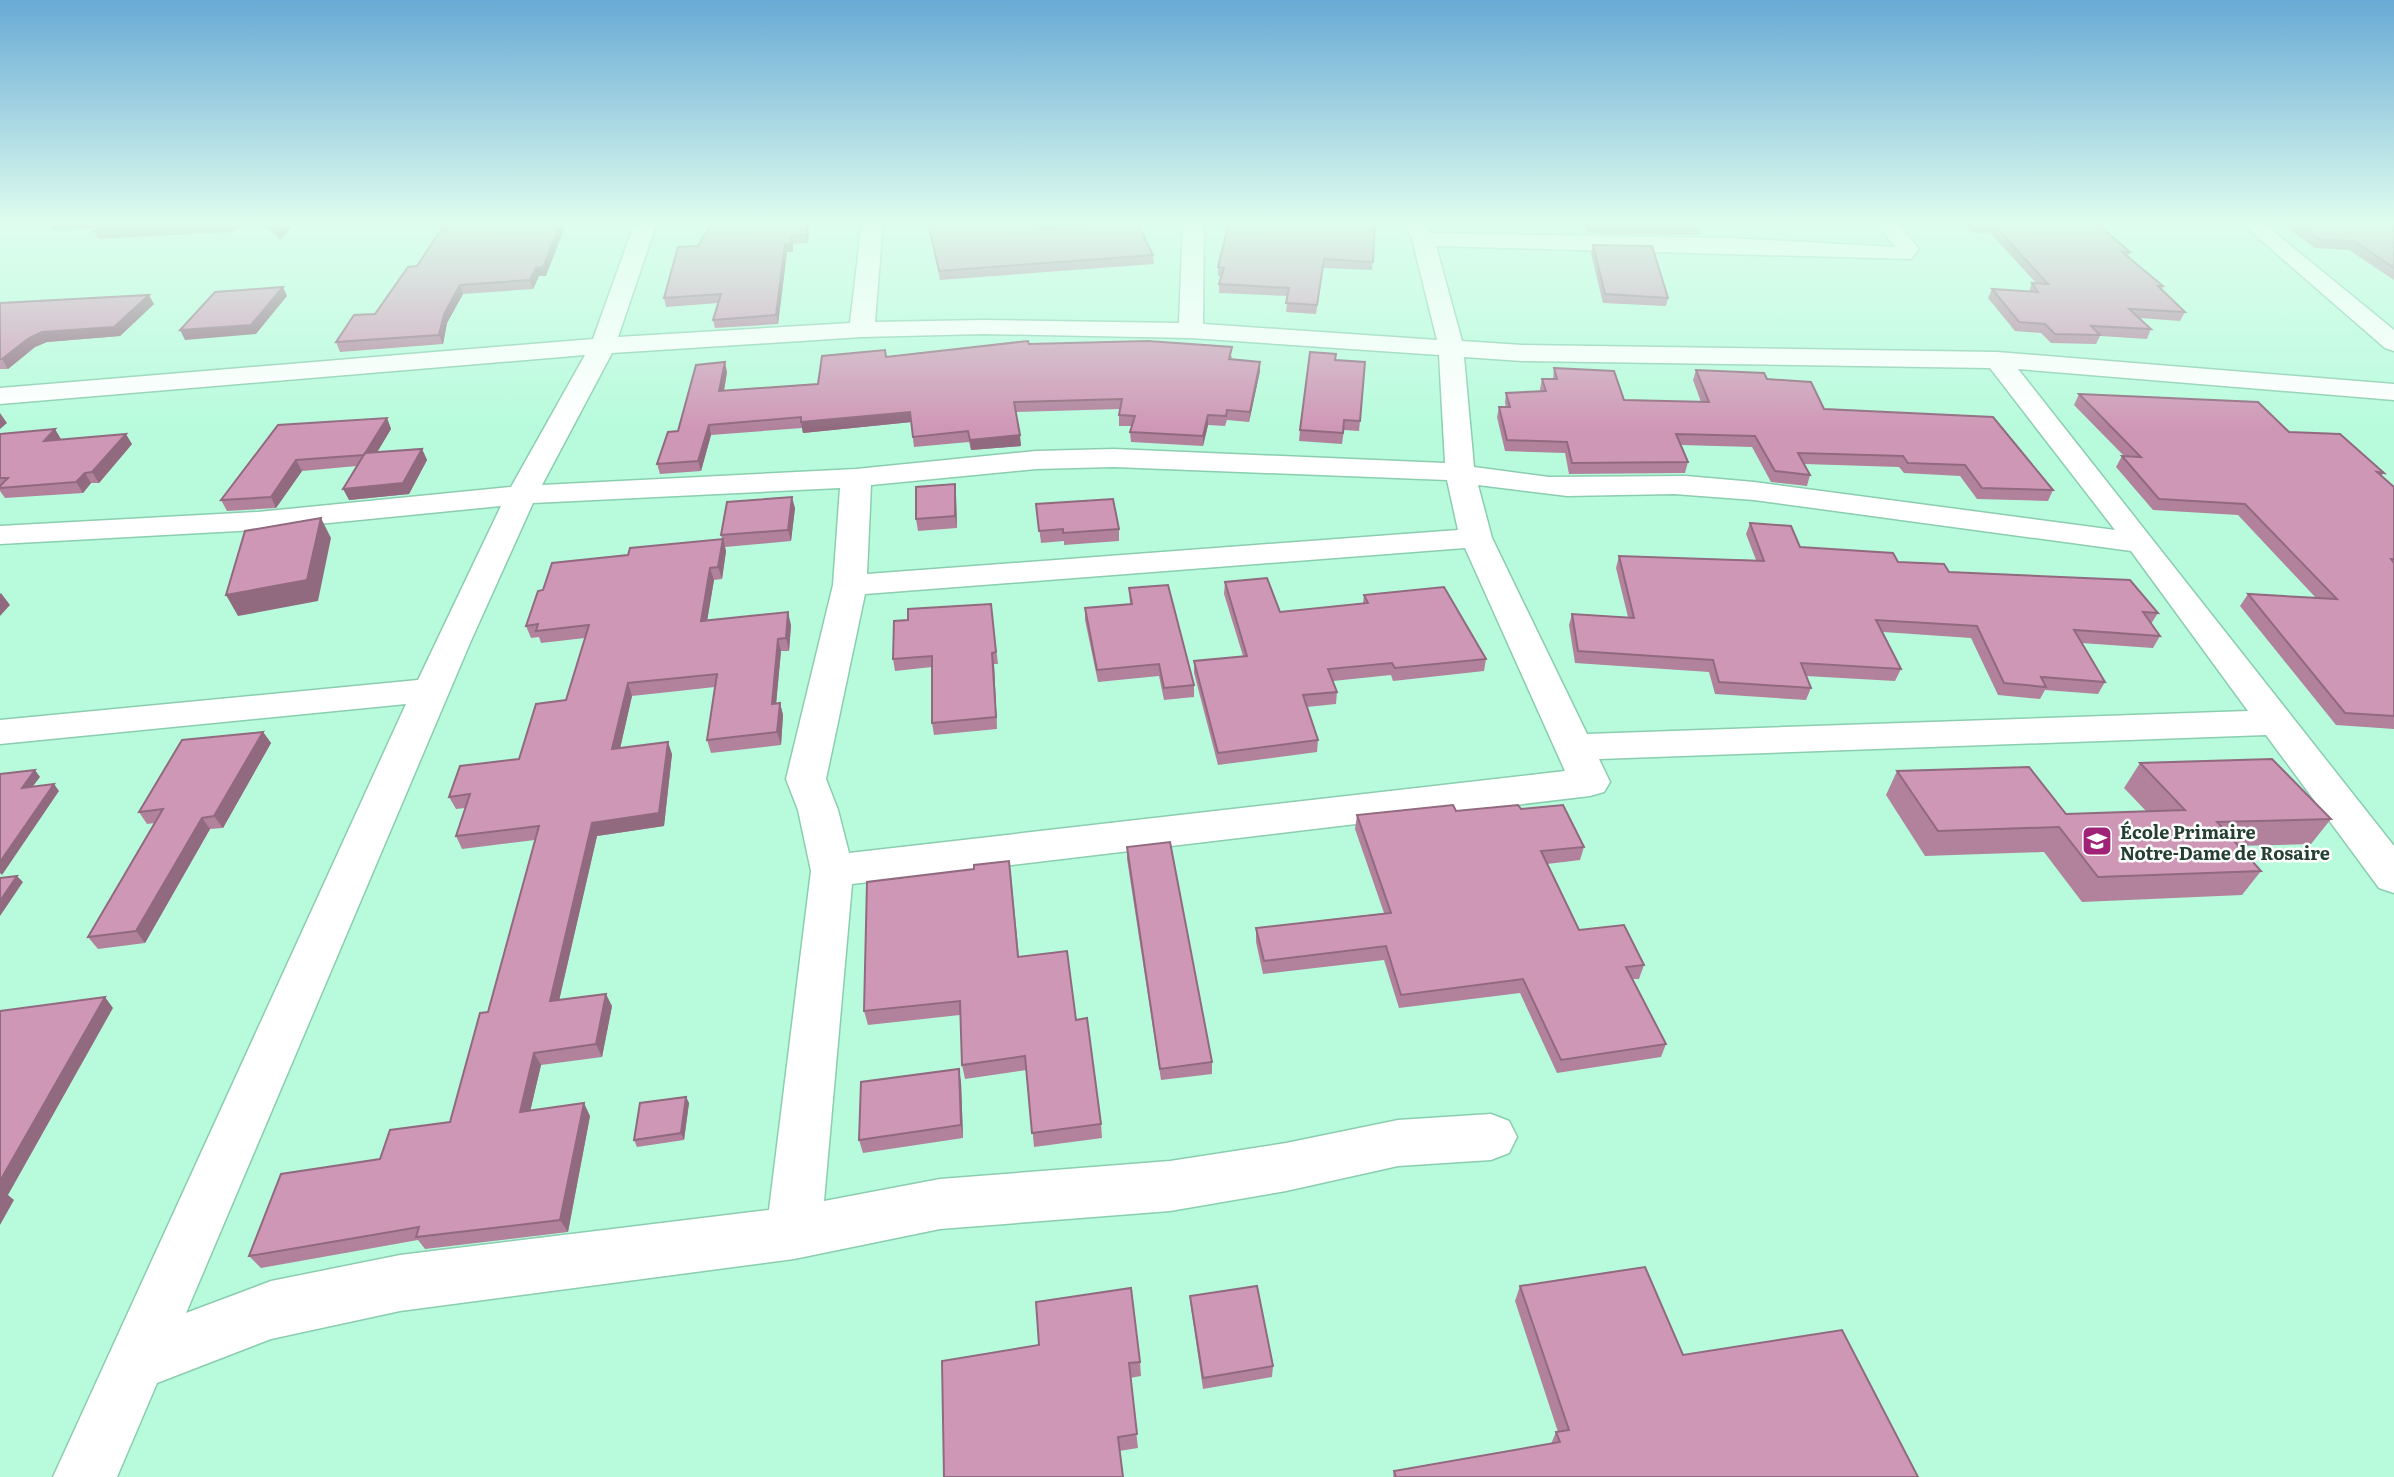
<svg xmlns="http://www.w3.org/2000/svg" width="2394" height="1477" font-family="Literata,serif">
<rect width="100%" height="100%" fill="#b8fbdc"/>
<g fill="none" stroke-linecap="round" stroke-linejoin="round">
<!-- minor casing -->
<g stroke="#8bcdaf" stroke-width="3">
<path id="minor" d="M 635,222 L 657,222 L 618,337 L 850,323 L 862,222 L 883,222 L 875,322 L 984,320 L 1179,323 L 1183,222 L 1204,222 L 1203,324 L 1437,340 L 1412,239 L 1404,222 L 1424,222 L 1430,233 L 1730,238 L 1895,247 L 1875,222 L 1897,222 L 1919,249 L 1911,259 L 1436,246 L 1462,341 L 1522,345 L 1997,352 L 2394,384 L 2394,400 L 2018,369 L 2394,846 L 2394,893 L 2379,888 L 2266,735 L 1599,759 L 1610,782 L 1604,792 L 1590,796 L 852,884 L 824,1201 L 940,1179 L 1170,1161 L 1286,1143 L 1398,1120 L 1491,1114 L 1509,1121 L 1517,1137 L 1509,1153 L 1491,1160 L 1398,1166 L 1286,1191 L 1170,1211 L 940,1229 L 794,1259 L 400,1311 L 271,1339 L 157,1383 L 117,1477 L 53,1477 L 406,704 L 0,744 L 0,720 L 418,680 L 501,506 L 258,530 L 0,544 L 0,526 L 258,512 L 511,487 L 585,355 L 0,404 L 0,388 L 593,339 ZM 984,334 L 1191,338 L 1439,355 L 1445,463 L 1114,449 L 1036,451 L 856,469 L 542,485 L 612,353 L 862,337 ZM 1464,357 L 1522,361 L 1990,368 L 2115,530 L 1754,482 L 1686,476 L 1549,477 L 1474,467 ZM 1114,467 L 1447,480 L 1458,530 L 867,574 L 871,485 L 1036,469 ZM 1478,485 L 1567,496 L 1674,494 L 1754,500 L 2131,551 L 2248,711 L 1587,734 L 1492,538 ZM 840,488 L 833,585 L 786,779 L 798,810 L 811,871 L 769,1210 L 400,1255 L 271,1281 L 186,1313 L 470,643 L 533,503 ZM 1465,548 L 1565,771 L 849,853 L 838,810 L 826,779 L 865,594 Z
M 2240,222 L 2262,222 L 2394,330 L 2394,351 L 2385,348 Z"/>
</g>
<!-- minor -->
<use href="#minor" fill="#fff" fill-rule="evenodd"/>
</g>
<!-- wall -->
<path fill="#b2829d" d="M 51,222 L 243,222 L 232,232 L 98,239 L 94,231 L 99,228 L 53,230 L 49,223 Z
M 261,222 L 296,222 L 280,240 Z
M 712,222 L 810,222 L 808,243 L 793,244 L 793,252 L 787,252 L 778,324 L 715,328 L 713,320 L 718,303 L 666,307 L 664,298 L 698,246 Z
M 928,222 L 1038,222 L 1040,228 L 1153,255 L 1154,264 L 940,280 Z
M 1375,222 L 1372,270 L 1323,268 L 1316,314 L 1286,312 L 1288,296 L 1219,293 L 1219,284 L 1221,276 L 1218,276 L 1218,267 Z
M 1584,222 L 1699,222 L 1701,227 L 1699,235 L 1586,233 Z
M 1752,222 L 1811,222 L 1810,226 L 1753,224 Z
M 1961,222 L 2095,222 L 2130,252 L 2128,256 L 2163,286 L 2162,289 L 2185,312 L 2180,321 L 2140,318 L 2151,329 L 2147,339 L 2100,336 L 2096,344 L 2051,343 L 2041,333 L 2015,331 L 1988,298 L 1992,289 L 2029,291 L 2032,283 L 2036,283 L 1991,234 L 1971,232 Z
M 2279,222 L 2394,222 L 2394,280 L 2349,250 L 2315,248 Z
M 1593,245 L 1668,298 L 1666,306 L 1603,303 L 1591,253 Z
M 408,267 L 546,276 L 539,276 L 533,289 L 463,294 L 447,323 L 443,344 L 340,352 L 336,342 L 375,314 Z
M 0,303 L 154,304 L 120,336 L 47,342 L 35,347 L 8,369 L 0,369 Z
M 1029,344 L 1232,356 L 1231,359 L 1260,371 L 1249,422 L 1227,420 L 1225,426 L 1208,425 L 1203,446 L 1131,442 L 1130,432 L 1132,426 L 1119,426 L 1119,415 L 1120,409 L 1015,412 L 1021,446 L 971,450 L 969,442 L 914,447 L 911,422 L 803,433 L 802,428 L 711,435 L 701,471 L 660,474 L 657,464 L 678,431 L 727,372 L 724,391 L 818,384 L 886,357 Z
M 1336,360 L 1360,421 L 1359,431 L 1344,430 L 1342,444 L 1299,441 L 1300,430 Z
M 1554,368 L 1624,400 L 1701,402 L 1693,380 L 1696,370 L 1767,379 L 1824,409 L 2053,490 L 2048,501 L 1977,499 L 1960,476 L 1904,473 L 1899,467 L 1804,464 L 1810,475 L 1807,486 L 1771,482 L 1752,447 L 1681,445 L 1688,462 L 1685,473 L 1569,474 L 1565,453 L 1505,451 L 1497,417 L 1499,407 L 1506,407 L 1505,403 L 1506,393 L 1541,392 L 1540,389 L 1542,379 L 1553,379 Z
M 2079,394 L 2289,432 L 2384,473 L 2381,476 L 2394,487 L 2394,729 L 2336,725 L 2240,606 L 2248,594 L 2316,598 L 2238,515 L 2153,510 L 2116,467 L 2122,456 L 2124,456 L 2074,405 Z
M 387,418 L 391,429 L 377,452 L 422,449 L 427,460 L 409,494 L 349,500 L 357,466 L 302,471 L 276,508 L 227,511 L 221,500 L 278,425 Z
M 0,434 L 61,439 L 132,444 L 99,483 L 91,483 L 83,493 L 5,498 L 0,491 Z
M 955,484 L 956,495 L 957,528 L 918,531 L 916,519 Z
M 1036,504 L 1119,529 L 1119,541 L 1064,545 L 1064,541 L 1041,543 Z
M 795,508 L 791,541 L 725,547 L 726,551 L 722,579 L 714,580 L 707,621 L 791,625 L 789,651 L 781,651 L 776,703 L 780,703 L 783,715 L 781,745 L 711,753 L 707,740 L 715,687 L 632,696 L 620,748 L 672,754 L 664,826 L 597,836 L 559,1000 L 612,1006 L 602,1057 L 541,1065 L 530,1111 L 590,1116 L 568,1232 L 425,1249 L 418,1240 L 261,1268 L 249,1256 L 380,1159 L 450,1122 L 488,1012 L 535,840 L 462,849 L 456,836 L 465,808 L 456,809 L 449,797 L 519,759 L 566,700 L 585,638 L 541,643 L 539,637 L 531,638 L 526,626 L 543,590 L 628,555 L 722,539 L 721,535 Z
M 1750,523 L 1800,547 L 1898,562 L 2158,613 L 2151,624 L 2160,636 L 2153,648 L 2081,643 L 2105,682 L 2098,694 L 2045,690 L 2040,699 L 1998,695 L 1971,638 L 1883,632 L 1901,669 L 1895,681 L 1806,676 L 1811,688 L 1806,700 L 1715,694 L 1709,672 L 1575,663 L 1569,625 L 1572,614 L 1628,617 L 1616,568 L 1619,556 L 1756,560 L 1746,534 Z
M 1225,582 L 1280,612 L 1363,603 L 1364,595 L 1486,659 L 1484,671 L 1393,681 L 1391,675 L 1333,681 L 1337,692 L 1336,704 L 1307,707 L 1318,740 L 1317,752 L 1218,765 L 1194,673 L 1194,661 L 1243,656 L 1224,594 Z
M 1129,588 L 1194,685 L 1194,697 L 1164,700 L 1159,676 L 1098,682 L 1085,620 L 1085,608 L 1130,604 Z
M 991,604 L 998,664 L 994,664 L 997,729 L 934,735 L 932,723 L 932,667 L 895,671 L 893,659 L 908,620 Z
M 263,732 L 271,743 L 223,828 L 210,829 L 145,943 L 98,949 L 88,937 L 155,823 L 147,824 L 139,812 Z
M 2140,763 L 2331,819 L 2311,844 L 2238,846 L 2261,871 L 2242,895 L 2082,902 L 2044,852 L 1925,856 L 1886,795 L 1897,771 L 2066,814 L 2146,811 L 2124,788 Z
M 1521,809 L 1584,847 L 1580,860 L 1547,864 L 1579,930 L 1644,965 L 1639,979 L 1633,979 L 1666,1044 L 1661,1057 L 1557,1073 L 1520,993 L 1399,1008 L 1384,960 L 1263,974 L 1256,942 L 1256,928 L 1384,913 L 1355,829 L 1357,815 Z
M 1127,847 L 1212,1062 L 1212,1074 L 1161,1080 L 1127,859 Z
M 1011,875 L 1019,957 L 1076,1020 L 1101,1124 L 1102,1138 L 1034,1147 L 1027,1070 L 965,1079 L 962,1065 L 960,1015 L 868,1025 L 864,1011 Z
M 961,1082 L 963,1138 L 863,1153 L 859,1140 Z
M 686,1097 L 689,1103 L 684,1140 L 637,1147 L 634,1140 Z
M 1520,1286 L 1683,1355 L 1918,1477 L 1393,1477 L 1394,1471 L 1551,1444 L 1556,1432 L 1558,1432 L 1515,1301 Z
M 1190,1296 L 1273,1366 L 1272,1377 L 1203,1389 L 1191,1307 Z
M 942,1361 L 1140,1362 L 1141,1376 L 1130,1378 L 1138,1448 L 1119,1451 Z"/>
<!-- shaded-wall -->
<path fill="#916a7f" d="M 232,222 L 243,222 L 232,232 L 228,225 Z
M 286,222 L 296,222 L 280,240 L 277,233 Z
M 561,222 L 567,222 L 546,276 L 539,276 L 533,289 L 530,280 Z
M 807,222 L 810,222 L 808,243 L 806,235 Z
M 792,236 L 793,244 L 793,252 L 787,252 L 778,324 L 776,315 L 785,244 Z
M 460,285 L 463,294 L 447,323 L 443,344 L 439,335 L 444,314 Z
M 283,287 L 287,296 L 256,334 L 185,340 L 180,330 Z
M 149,295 L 154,304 L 120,336 L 47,342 L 35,347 L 8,369 L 2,359 L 29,338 Z
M 725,362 L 727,372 L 722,401 L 719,391 Z
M 1260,362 L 1260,371 L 1249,422 L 1250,412 Z
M 910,412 L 912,422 L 803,433 L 801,422 Z
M 0,413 L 7,423 L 0,429 Z
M 1208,415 L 1208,425 L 1203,446 L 1203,436 Z
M 387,418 L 391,429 L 369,466 L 364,455 Z
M 709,425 L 711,435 L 701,471 L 698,461 Z
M 55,429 L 61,439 L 44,441 Z
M 126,434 L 132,444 L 99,483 L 92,472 Z
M 1020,435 L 1021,446 L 971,450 L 970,440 Z
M 422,449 L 427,460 L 409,494 L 349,500 L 343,489 Z
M 296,460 L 302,471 L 276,508 L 271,497 Z
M 85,473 L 91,483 L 83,493 L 76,482 Z
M 955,484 L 956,495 L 957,528 L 955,516 Z
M 792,497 L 795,508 L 791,541 L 788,530 Z
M 321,518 L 331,538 L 318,601 L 238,616 L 226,595 Z
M 723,539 L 726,551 L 722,579 L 718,567 Z
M 710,568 L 714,580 L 705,633 L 701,621 Z
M 1,593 L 10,605 L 0,616 L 0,594 Z
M 788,612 L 791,625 L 789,651 L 786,638 Z
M 778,639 L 781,651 L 775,716 L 772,704 Z
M 992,653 L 994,664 L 997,729 L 996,717 Z
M 628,683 L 632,696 L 617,762 L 612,749 Z
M 780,703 L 783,715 L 781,745 L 777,732 Z
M 263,732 L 271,743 L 223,828 L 214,816 Z
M 668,742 L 672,754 L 664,826 L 597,836 L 556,1014 L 550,1001 L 592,823 Z
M 35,770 L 40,777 L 27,794 L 22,788 Z
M 54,784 L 59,791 L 2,875 L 0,873 L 0,862 Z
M 202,818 L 210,829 L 145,943 L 136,931 Z
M 17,876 L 23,882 L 0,916 L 0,901 Z
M 606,994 L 612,1006 L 602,1057 L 596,1044 Z
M 105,997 L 113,1008 L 8,1195 L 14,1200 L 0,1225 L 0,1181 Z
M 534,1053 L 541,1065 L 527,1125 L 520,1112 Z
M 959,1069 L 961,1082 L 963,1138 L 961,1125 Z
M 686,1097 L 689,1103 L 684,1140 L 681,1133 Z
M 584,1103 L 590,1116 L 568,1232 L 560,1220 Z"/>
<!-- building -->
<path fill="#cf97b6" stroke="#916a7f" stroke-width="2" d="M 51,222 L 77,222 L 49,223 Z
M 106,222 L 232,222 L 228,225 L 94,231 Z
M 265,222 L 286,222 L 277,233 Z
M 446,222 L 561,222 L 543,267 L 536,268 L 530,280 L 460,285 L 444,314 L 439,335 L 336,342 L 354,315 L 375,314 L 408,267 L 417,266 Z
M 712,222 L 807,222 L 806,235 L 792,236 L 791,244 L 785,244 L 776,315 L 713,320 L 721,294 L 664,298 L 678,247 L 698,246 Z
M 928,222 L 1038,222 L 1040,228 L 1137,222 L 1153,255 L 939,271 Z
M 1229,222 L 1375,222 L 1373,262 L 1324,259 L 1317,305 L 1286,303 L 1289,288 L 1219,284 L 1224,268 L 1218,267 Z
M 1587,222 L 1699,222 L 1701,227 L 1588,225 Z
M 1972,222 L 2095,222 L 2130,252 L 2122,252 L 2163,286 L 2158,286 L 2185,312 L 2129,309 L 2151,329 L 2091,326 L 2100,335 L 2055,334 L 2045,324 L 2019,322 L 1992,289 L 2038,292 L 2032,283 L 2048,284 L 1994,225 L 1974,224 Z
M 2295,222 L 2394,222 L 2394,268 L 2354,241 L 2320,240 Z
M 1593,245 L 1652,246 L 1668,298 L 1605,294 Z
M 283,287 L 251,325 L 180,330 L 215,292 Z
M 149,295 L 114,327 L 42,332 L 29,338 L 2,359 L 0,359 L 0,303 Z
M 1028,341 L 1029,344 L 1148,341 L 1232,347 L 1229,359 L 1260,362 L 1250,412 L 1227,410 L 1226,416 L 1208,415 L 1203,436 L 1130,432 L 1135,416 L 1119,415 L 1122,399 L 1014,402 L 1020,435 L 970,440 L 968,431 L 913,437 L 910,412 L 801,422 L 801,417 L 709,425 L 698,461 L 657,464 L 668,432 L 678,431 L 696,365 L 725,362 L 719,391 L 818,384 L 822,356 L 885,350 L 886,357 Z
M 1310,352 L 1336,354 L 1335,360 L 1365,362 L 1360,421 L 1344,420 L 1343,433 L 1300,430 Z
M 1554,368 L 1614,371 L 1624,400 L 1709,402 L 1696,370 L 1764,373 L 1767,379 L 1811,382 L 1824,409 L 1993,417 L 2053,490 L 1982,488 L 1965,465 L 1908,463 L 1903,456 L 1798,453 L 1810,475 L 1775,471 L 1755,436 L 1676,434 L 1688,462 L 1572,463 L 1567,442 L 1507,440 L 1499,407 L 1510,407 L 1506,393 L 1546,391 L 1542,379 L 1557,379 Z
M 2079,394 L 2258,402 L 2289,432 L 2340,434 L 2384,473 L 2377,472 L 2394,487 L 2394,559 L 2391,559 L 2394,563 L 2394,716 L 2345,713 L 2248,594 L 2337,599 L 2245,504 L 2159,499 L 2122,456 L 2141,457 Z
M 387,418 L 364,455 L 296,460 L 271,497 L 221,500 L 278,425 Z
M 55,429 L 44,441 L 126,434 L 92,472 L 85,473 L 76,482 L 0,488 L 0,486 L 8,478 L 0,478 L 0,434 Z
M 422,449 L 403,483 L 343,489 L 365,453 Z
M 955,484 L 955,516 L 916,519 L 916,487 Z
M 792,497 L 788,530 L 721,535 L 727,502 Z
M 1113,499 L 1119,529 L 1063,533 L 1063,529 L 1039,531 L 1036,504 Z
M 321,518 L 307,580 L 226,595 L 245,531 Z
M 1750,523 L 1791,526 L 1800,547 L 1893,553 L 1898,562 L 1944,564 L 1949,572 L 2130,580 L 2158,613 L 2143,612 L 2160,636 L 2074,630 L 2105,682 L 2041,677 L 2046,687 L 2004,683 L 1977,626 L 1876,620 L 1901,669 L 1801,663 L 1811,688 L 1719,682 L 1713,660 L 1578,651 L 1572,614 L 1634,618 L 1619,556 L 1764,561 Z
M 723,539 L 718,567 L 710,568 L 701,621 L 788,612 L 786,638 L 778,639 L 772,704 L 780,703 L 777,732 L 707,740 L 717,674 L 628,683 L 612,749 L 668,742 L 659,813 L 592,823 L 550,1001 L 606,994 L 596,1044 L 534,1053 L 520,1112 L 584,1103 L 560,1220 L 416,1237 L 419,1227 L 249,1256 L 281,1174 L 380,1159 L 390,1130 L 450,1122 L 480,1013 L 488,1012 L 539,826 L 456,836 L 470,794 L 449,797 L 460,766 L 519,759 L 536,704 L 566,700 L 589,625 L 536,631 L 538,624 L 526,626 L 538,591 L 543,590 L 552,563 L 628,555 L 630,548 Z
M 1267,578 L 1280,612 L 1368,603 L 1364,595 L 1444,587 L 1486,659 L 1395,668 L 1392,663 L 1328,669 L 1337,692 L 1303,695 L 1318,740 L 1218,753 L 1194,661 L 1247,656 L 1225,582 Z
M 1168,585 L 1194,685 L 1164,688 L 1159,664 L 1097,670 L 1085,608 L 1132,604 L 1129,588 Z
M 991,604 L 996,652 L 992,653 L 996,717 L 932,723 L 932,656 L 893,659 L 894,621 L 908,620 L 908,609 Z
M 263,732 L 214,816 L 202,818 L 136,931 L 88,937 L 163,809 L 139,812 L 182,740 Z
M 2272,759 L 2331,819 L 2217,822 L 2261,871 L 2098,877 L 2059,827 L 1938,831 L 1897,771 L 2029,767 L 2066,814 L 2185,810 L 2140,763 Z
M 35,770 L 22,788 L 54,784 L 0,862 L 0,774 Z
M 1453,805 L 1456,811 L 1518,805 L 1521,809 L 1563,805 L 1584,847 L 1541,851 L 1579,930 L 1624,925 L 1644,965 L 1626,967 L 1666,1044 L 1561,1060 L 1523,979 L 1401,995 L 1386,946 L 1264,961 L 1256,928 L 1391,913 L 1357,815 Z
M 1170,842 L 1212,1062 L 1160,1069 L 1127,847 Z
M 1009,861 L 1018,957 L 1067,951 L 1076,1020 L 1087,1018 L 1101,1124 L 1032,1133 L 1025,1056 L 962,1065 L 960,1001 L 864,1011 L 867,882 L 974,869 L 974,865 Z
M 17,876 L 0,901 L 0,878 Z
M 105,997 L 0,1181 L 0,1011 Z
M 959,1069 L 961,1125 L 859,1140 L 861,1082 Z
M 686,1097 L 681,1133 L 634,1140 L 640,1103 Z
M 1645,1267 L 1683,1355 L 1842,1330 L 1918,1477 L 1396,1477 L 1394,1471 L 1560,1442 L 1556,1432 L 1569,1430 L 1520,1286 Z
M 1257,1286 L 1273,1366 L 1203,1378 L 1190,1296 Z
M 1131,1288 L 1140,1362 L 1129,1363 L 1137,1434 L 1118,1437 L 1123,1477 L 944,1477 L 942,1361 L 1039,1345 L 1036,1302 Z"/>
<!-- sky -->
<linearGradient id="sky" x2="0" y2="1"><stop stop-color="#68aad5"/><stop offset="0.52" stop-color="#dffdef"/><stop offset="1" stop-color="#dffdef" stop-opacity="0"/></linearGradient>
<rect width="2394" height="428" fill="url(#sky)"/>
<!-- icons -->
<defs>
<g id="school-square" transform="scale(1.575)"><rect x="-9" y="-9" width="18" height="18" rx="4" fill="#9f2277" stroke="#fff"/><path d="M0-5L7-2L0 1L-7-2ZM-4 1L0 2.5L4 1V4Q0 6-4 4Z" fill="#fff"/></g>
</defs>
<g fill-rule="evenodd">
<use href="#school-square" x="2097" y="841"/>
</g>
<g text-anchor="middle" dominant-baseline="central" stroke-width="5" stroke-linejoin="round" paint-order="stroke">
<!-- poi labels -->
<g font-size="18" font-weight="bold" fill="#254033" stroke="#fff" text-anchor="start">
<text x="2120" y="831">École Primaire<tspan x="2120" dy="21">Notre-Dame de Rosaire</tspan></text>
</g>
</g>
</svg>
